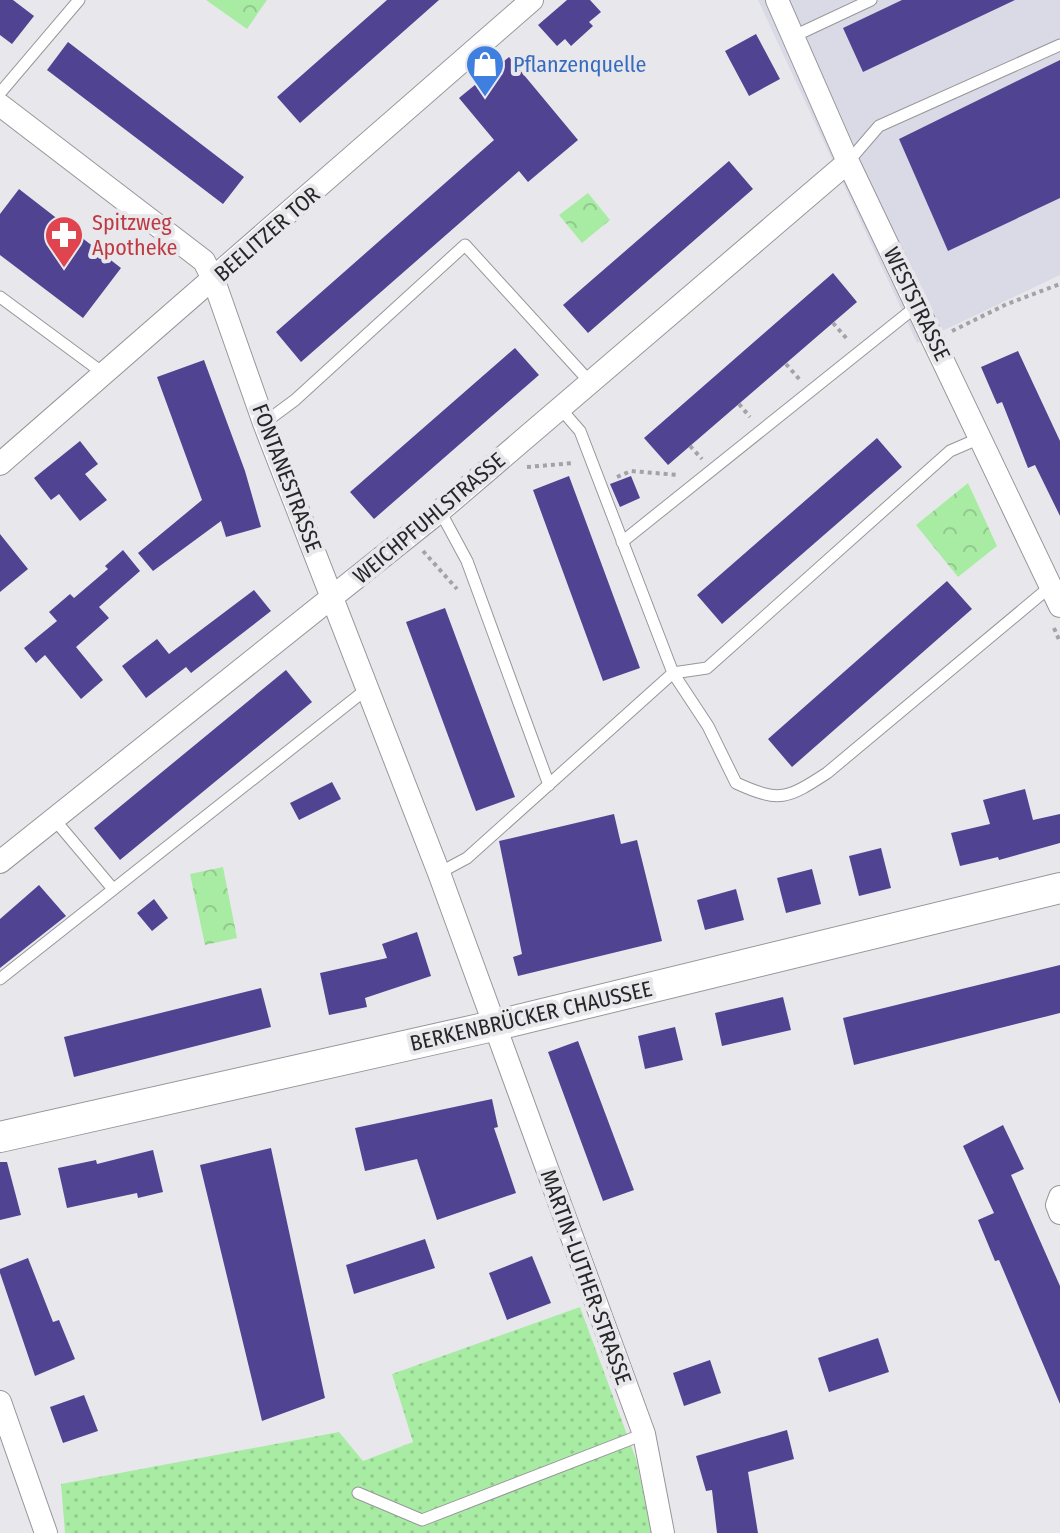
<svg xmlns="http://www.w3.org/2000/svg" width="1060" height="1533" font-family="'Fira Sans Condensed',sans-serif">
<defs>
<pattern id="grass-dots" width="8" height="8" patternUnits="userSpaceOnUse" patternTransform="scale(2)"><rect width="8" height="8" fill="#a8eca3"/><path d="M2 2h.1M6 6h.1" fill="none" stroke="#91ca8c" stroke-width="1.8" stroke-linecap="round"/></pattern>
<pattern id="park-crowns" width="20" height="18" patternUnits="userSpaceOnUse" patternTransform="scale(2)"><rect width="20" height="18" fill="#a8eca3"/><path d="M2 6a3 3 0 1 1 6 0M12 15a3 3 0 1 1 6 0" fill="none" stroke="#91ca8c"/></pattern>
</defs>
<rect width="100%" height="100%" fill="#e8e8ec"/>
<!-- built -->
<path fill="#dadae6" d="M 758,0 L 1060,0 L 1060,275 L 917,343 Z"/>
<!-- grass -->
<path fill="url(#grass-dots)" d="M 580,1307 L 636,1459 L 652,1533 L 65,1533 L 61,1484 L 339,1432 L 363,1461 L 413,1442 L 392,1374 Z"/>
<!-- park -->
<path fill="url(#park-crowns)" d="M 206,0 L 267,0 L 247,29 Z
M 588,193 L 610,220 L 582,243 L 559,215 Z
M 968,483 L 997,546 L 958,577 L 916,525 Z
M 223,867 L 237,938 L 205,945 L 190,874 Z"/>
<!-- building -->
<path fill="#504492" d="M 0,0 L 13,0 L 34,16 L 12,44 L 0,35 Z
M 387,0 L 439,0 L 300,123 L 277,97 Z
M 567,0 L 590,0 L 601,12 L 589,22 L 593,26 L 571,46 L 565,39 L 557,46 L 538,25 Z
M 902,0 L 1015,0 L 863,72 L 843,28 Z
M 756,34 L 780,79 L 749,96 L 725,51 Z
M 68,42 L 244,177 L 223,204 L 47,70 Z
M 509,57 L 578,140 L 528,182 L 519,171 L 301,362 L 276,332 L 494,140 L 459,98 Z
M 1060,60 L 1060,198 L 948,251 L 899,139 Z
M 729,161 L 753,189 L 588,333 L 563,305 Z
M 19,189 L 121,268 L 83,318 L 0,255 L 0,214 Z
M 833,273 L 857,302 L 668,465 L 644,438 Z
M 515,348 L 539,375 L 374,519 L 350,492 Z
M 1018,351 L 1060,441 L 1060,516 L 1035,465 L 1028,468 L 1002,402 L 997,404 L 981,367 Z
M 204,360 L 245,471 L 261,527 L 226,537 L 221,521 L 153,571 L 138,553 L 202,500 L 157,377 Z
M 877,438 L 902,467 L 722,624 L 697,595 Z
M 80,441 L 98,464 L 85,474 L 107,500 L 80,521 L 59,494 L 51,500 L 34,478 Z
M 569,476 L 640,668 L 603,681 L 533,490 Z
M 631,476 L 640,498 L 620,507 L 610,484 Z
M 0,534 L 28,569 L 0,592 Z
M 123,550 L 140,571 L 99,607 L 109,618 L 76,647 L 103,680 L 81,699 L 45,655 L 36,663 L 24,648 L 57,621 L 49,612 L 70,594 L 74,598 L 108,569 L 105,566 Z
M 947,581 L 972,609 L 792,767 L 768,739 Z
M 254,590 L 271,611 L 191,673 L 186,667 L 146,698 L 122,666 L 157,639 L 169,654 Z
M 445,608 L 515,797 L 476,811 L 406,622 Z
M 286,670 L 312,702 L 120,860 L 94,828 Z
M 332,782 L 341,799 L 299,820 L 290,803 Z
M 1025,789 L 1033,820 L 1060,814 L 1060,843 L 999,860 L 998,857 L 960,866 L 951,833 L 990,824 L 983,800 Z
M 614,814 L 621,844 L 637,840 L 662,941 L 518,976 L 513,957 L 522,954 L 499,841 Z
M 881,848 L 891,888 L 859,896 L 849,856 Z
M 812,869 L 821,904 L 786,913 L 777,878 Z
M 39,885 L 66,916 L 0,968 L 0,919 Z
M 736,889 L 744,920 L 705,930 L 697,900 Z
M 154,899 L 168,918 L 152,931 L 137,913 Z
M 417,932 L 431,976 L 365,998 L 367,1007 L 329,1015 L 320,973 L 387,958 L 382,944 Z
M 1060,965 L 1060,1013 L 854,1065 L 843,1018 Z
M 261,988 L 271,1027 L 74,1077 L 64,1037 Z
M 783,997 L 791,1030 L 722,1046 L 715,1013 Z
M 675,1027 L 683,1060 L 645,1069 L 638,1036 Z
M 578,1041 L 634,1190 L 603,1201 L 548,1052 Z
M 492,1099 L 498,1127 L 494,1128 L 516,1193 L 437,1220 L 417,1159 L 365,1171 L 355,1128 Z
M 1003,1125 L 1024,1169 L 1011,1175 L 1060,1286 L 1060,1404 L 999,1260 L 995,1261 L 978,1220 L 994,1213 L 963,1146 Z
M 271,1148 L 325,1398 L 262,1421 L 200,1165 Z
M 153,1150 L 163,1192 L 138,1198 L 137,1193 L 67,1208 L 58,1168 L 96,1160 L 97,1164 Z
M 0,1162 L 7,1162 L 21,1215 L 0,1220 Z
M 425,1239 L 435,1268 L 354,1294 L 346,1265 Z
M 532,1256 L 551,1303 L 507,1320 L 489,1273 Z
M 28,1258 L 53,1322 L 59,1320 L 75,1359 L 35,1376 L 0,1273 L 0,1269 Z
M 878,1338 L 889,1372 L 829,1392 L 818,1358 Z
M 710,1360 L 721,1393 L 684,1406 L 673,1373 Z
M 84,1395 L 98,1431 L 63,1443 L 50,1407 Z
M 787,1430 L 794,1459 L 748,1472 L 758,1533 L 717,1533 L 712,1490 L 706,1491 L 696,1456 Z"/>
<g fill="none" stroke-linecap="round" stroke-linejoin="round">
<!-- lane casing -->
<g stroke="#97979b" stroke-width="13">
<path id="lane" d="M 792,37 L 871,0
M 0,93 L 79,0
M 848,162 L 879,126 L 1060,45
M 0,297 L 103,373
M 559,407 L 580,431 L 673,673 L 708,726 L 736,783 C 780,803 787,799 827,773 L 1051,586
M 264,423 L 295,400 L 465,245 L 589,381
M 440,511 L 467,561 L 549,785
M 622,542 L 918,305
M 54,819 L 113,889
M 439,873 L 467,858 L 673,673 L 707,668 L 950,451 L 980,438
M 0,979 L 368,688
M 358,1493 L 422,1520 L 644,1434"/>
</g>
<!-- street casing -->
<g stroke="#97979b" stroke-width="24">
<path id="street" d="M 777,0 L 848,162 L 1060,606
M 0,105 L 204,261 L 214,281 L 264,423 L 439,873 L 644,1434 L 663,1533
M 0,464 L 532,0
M 0,862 L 440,511 L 848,162
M 1060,1197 L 1057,1205 L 1060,1213
M 0,1402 L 46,1533"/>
</g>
<!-- secondary casing -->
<g stroke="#97979b" stroke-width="32">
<path id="secondary" d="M 0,1137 L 493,1026 L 1060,888"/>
</g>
<!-- path -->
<path stroke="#a3a3a7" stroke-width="4" stroke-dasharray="4 4" stroke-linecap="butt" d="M 833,323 L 847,339
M 952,331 L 1007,304 L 1060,284
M 786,364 L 800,380
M 739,404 L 750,417
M 690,446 L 702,459
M 527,467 L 574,463
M 617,477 L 631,471 L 678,475
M 423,551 L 457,589
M 1054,628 L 1060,642"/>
<!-- lane -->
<use href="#lane" stroke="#fff" stroke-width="11"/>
<!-- street -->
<use href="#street" stroke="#fff" stroke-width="22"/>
<!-- secondary -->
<use href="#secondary" stroke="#fff" stroke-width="30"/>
</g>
<!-- icons -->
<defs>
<g id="shop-pin" transform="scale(2)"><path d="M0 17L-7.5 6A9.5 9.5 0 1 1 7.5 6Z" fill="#3f7fe0" stroke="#e8e8ec"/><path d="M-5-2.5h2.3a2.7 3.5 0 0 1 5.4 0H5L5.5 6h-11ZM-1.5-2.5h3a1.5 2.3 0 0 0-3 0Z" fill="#fff"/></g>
<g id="pharmacy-pin" transform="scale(2)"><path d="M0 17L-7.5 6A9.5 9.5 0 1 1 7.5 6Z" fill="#e0444e" stroke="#e8e8ec"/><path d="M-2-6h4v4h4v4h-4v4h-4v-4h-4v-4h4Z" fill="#fff"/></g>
</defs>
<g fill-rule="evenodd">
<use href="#shop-pin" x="485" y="64"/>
<use href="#pharmacy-pin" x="64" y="235"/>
</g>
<g text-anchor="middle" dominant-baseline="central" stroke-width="8" stroke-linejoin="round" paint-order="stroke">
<!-- shop labels -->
<g font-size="22" fill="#366cbe" stroke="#e8e8ec" text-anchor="start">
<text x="513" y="64">Pflanzenquelle</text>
</g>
<!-- health labels -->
<g font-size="22" fill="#be3a42" stroke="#e8e8ec" text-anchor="start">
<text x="92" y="222">Spitzweg<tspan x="92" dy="25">Apotheke</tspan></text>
</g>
<!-- street labels -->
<g font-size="22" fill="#272729" stroke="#e8e8ec">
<text transform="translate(267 234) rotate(-41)">BEELITZER TOR</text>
<text transform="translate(917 304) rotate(64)">WESTSTRASSE</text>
<text transform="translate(287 478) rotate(69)">FONTANESTRASSE</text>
<text transform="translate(429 518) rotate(-40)">WEICHPFUHLSTRASSE</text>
<text transform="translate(531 1016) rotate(-13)">BERKENBRÜCKER CHAUSSEE</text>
<text transform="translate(586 1277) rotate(70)">MARTIN-LUTHER-STRASSE</text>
</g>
</g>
</svg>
